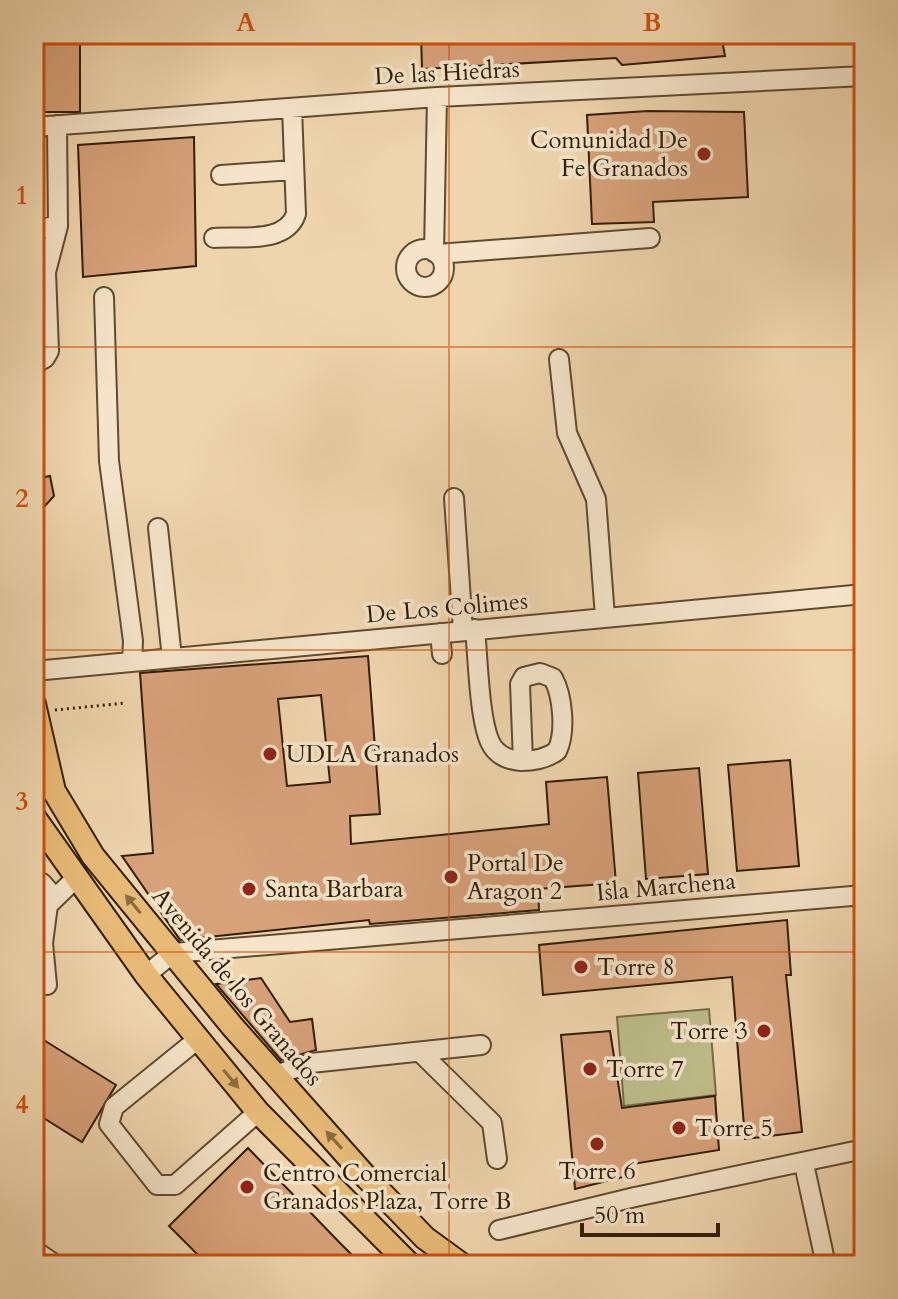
<svg xmlns="http://www.w3.org/2000/svg" width="898" height="1299" font-family="Cardo,serif">
<rect width="100%" height="100%" fill="#efd5ae"/>
<filter id="stains"><feTurbulence type="fractalNoise" baseFrequency=".0025" numOctaves="4"/><feColorMatrix values="0 0 0 0 .2 0 0 0 0 .09 0 0 0 0 .02 0 0 0 .5 -.17"/></filter>
<radialGradient id="worn" r=".72"><stop offset=".6" stop-color="#630" stop-opacity="0"/><stop offset="1" stop-color="#630" stop-opacity=".3"/></radialGradient>
<!-- green -->
<path fill="#bcbc89" stroke="#766c46" stroke-width="2" d="M 709,1009 L 716,1095 L 624,1106 L 617,1017 Z"/>
<!-- building -->
<path fill="#d7a17a" stroke="#311d04" stroke-width="2" fill-rule="evenodd" d="M 34,34 L 80,34 L 80,112 L 34,112 Z
M 421,34 L 721,34 L 725,56 L 622,65 L 616,58 L 422,69 Z
M 648,111 L 744,112 L 748,197 L 653,202 L 654,222 L 592,224 L 587,115 Z
M 194,137 L 196,266 L 83,277 L 78,145 Z
M 50,476 L 54,496 L 34,518 L 34,479 Z
M 368,656 L 380,814 L 350,816 L 351,844 L 549,824 L 546,782 L 607,777 L 616,883 L 538,889 L 539,910 L 370,924 L 369,920 L 180,940 L 122,856 L 153,853 L 140,673 ZM 321,695 L 330,782 L 287,786 L 278,699 Z
M 790,760 L 799,866 L 737,871 L 728,765 Z
M 699,768 L 708,874 L 646,879 L 638,773 Z
M 787,920 L 791,975 L 786,975 L 802,1132 L 745,1139 L 732,977 L 543,995 L 539,945 Z
M 261,978 L 290,1022 L 312,1019 L 316,1050 L 281,1060 L 216,984 Z
M 610,1031 L 622,1108 L 715,1096 L 719,1150 L 626,1165 L 627,1176 L 575,1189 L 561,1035 Z
M 34,1034 L 116,1085 L 82,1142 L 34,1112 Z
M 248,1148 L 340,1243 L 362,1265 L 208,1265 L 169,1226 Z"/>
<g fill="none" stroke-linecap="round" stroke-linejoin="round">
<!-- minor casing -->
<g stroke="#604b2e" stroke-width="22">
<path id="minor" d="M 34,127 L 437,97 L 864,76
M 221,175 L 293,170
M 34,229 L 58,226
M 214,238 C 241,236 286,244 296,214 L 292,108
M406 268a19 19 0 1 1 38 0a19 19 0 1 1-38 0Z
M 434,252 L 437,97
M 437,254 L 650,238
M 104,297 L 109,461 L 133,641 L 132,662
M 559,359 L 567,433 L 596,499 L 605,617
M 34,364 L 45,358 L 49,351 L 46,272 L 58,226 L 57,125
M 454,498 L 463,630
M 158,528 L 172,658
M 475,629 C 478,658 479,718 490,742 C 496,755 508,760 521,761 C 534,761 546,759 557,751 C 566,733 563,696 553,678 L 540,673 L 524,677 L 520,684 L 523,761
M 440,633 L 442,654
M 34,671 L 864,594
M 34,883 L 42,883 L 55,898
M 42,911 L 75,879
M 146,975 L 173,953 L 864,895
M 47,985 L 43,943 L 48,905
M 198,1039 L 114,1107 L 109,1124 L 157,1185 L 175,1185 L 258,1112
M 420,1052 L 492,1123 L 497,1159
M 275,1075 L 311,1063 L 481,1045
M 804,1164 L 826,1265
M 499,1230 L 635,1197 L 864,1149
M 34,1250 L 56,1265"/>
</g>
<!-- major casing -->
<g stroke="#311d04" stroke-width="26">
<path id="major" d="M 34,704 L 54,791 L 93,856 L 232,1026 L 367,1178 L 425,1238 L 462,1265
M 34,817 L 146,975 L 258,1112 L 410,1265"/>
</g>
<!-- path -->
<path stroke="#311d04" stroke-width="3" stroke-dasharray="2 4" stroke-linecap="butt" d="M 55,710 L 126,703"/>
<!-- minor -->
<use href="#minor" stroke="#f5e4ca" stroke-width="18"/>
<!-- major -->
<use href="#major" stroke="#e8ba77" stroke-width="22"/>
</g>
<!-- one-way arrows -->
<defs><path id="oneway-solid" d="M-6-.8H1V-3.2L6.5 0L1 3.2V.8H-6Z" transform="scale(2)"/></defs>
<g fill="#8c6c3e">
<use href="#oneway-solid" transform="translate(133 904) rotate(-129)"/>
<use href="#oneway-solid" transform="translate(231 1079) rotate(50)"/>
<use href="#oneway-solid" transform="translate(334 1140) rotate(-132)"/>
</g>
<!-- grid -->
<path fill="none" stroke="#cd500b" stroke-width="2" stroke-opacity="0.55" d="M 449,34 L 449,1265M 34,347 L 864,347M 34,650 L 864,650M 34,952 L 864,952"/>
<!-- markers -->
<g fill="#8f2418" stroke="#f5e4ca" stroke-width="3">
<circle cx="704" cy="154" r="8"/>
<circle cx="270" cy="754" r="8"/>
<circle cx="451" cy="877" r="8"/>
<circle cx="249" cy="889" r="8"/>
<circle cx="581" cy="967" r="8"/>
<circle cx="764" cy="1031" r="8"/>
<circle cx="590" cy="1069" r="8"/>
<circle cx="679" cy="1128" r="8"/>
<circle cx="597" cy="1144" r="8"/>
<circle cx="247" cy="1187" r="8"/>
</g>
<g text-anchor="middle" dominant-baseline="central" stroke-width="7" stroke-linejoin="round" paint-order="stroke">
<!-- street labels -->
<g font-size="24" fill="#311d04" stroke="#f5e4ca">
<text transform="translate(447 73) rotate(-3)">De las Hiedras</text>
<text transform="translate(447 608) rotate(-5)">De Los Colimes</text>
<text transform="translate(666 887) rotate(-5)">Isla Marchena</text>
<text transform="translate(237 987) rotate(50)">Avenida de los Granados</text>
</g>
<!-- poi labels -->
<g font-size="24" fill="#311d04" stroke="#f5e4ca" text-anchor="start">
<text x="688" y="140" text-anchor="end">Comunidad De<tspan x="688" dy="28">Fe Granados</tspan></text>
<text x="286" y="754">UDLA Granados</text>
<text x="467" y="863">Portal De<tspan x="467" dy="28">Aragon 2</tspan></text>
<text x="265" y="889">Santa Barbara</text>
<text x="597" y="967">Torre 8</text>
<text x="748" y="1031" text-anchor="end">Torre 3</text>
<text x="606" y="1069">Torre 7</text>
<text x="695" y="1128">Torre 5</text>
<text x="597" y="1171" text-anchor="middle">Torre 6</text>
<text x="263" y="1173">Centro Comercial<tspan x="263" dy="28">Granados Plaza, Torre B</tspan></text>
</g>
</g>
<!-- margin -->
<rect width="898" height="1299" fill="none" stroke="#efd5ae" stroke-width="88"/>
<!-- scale -->
<path d="M582 1223v12h136v-12" fill="none" stroke="#311d04" stroke-width="4"/>
<text x="594" y="1223" font-size="24" fill="#311d04" stroke="#f5e4ca" stroke-width="6" paint-order="stroke">50 m</text>
<rect x="44" y="44" width="810" height="1211" fill="none" stroke="#cd500b" stroke-width="3"/>
<g font-size="26" text-anchor="middle" font-weight="bold" fill="#cd500b">
<text x="246" y="31">A</text>
<text x="652" y="31">B</text>
<text x="22" y="204">1</text>
<text x="22" y="507">2</text>
<text x="22" y="810">3</text>
<text x="22" y="1113">4</text>
</g>
<rect width="100%" height="100%" filter="url(#stains)"/>
<rect width="100%" height="100%" fill="url(#worn)"/>
</svg>
